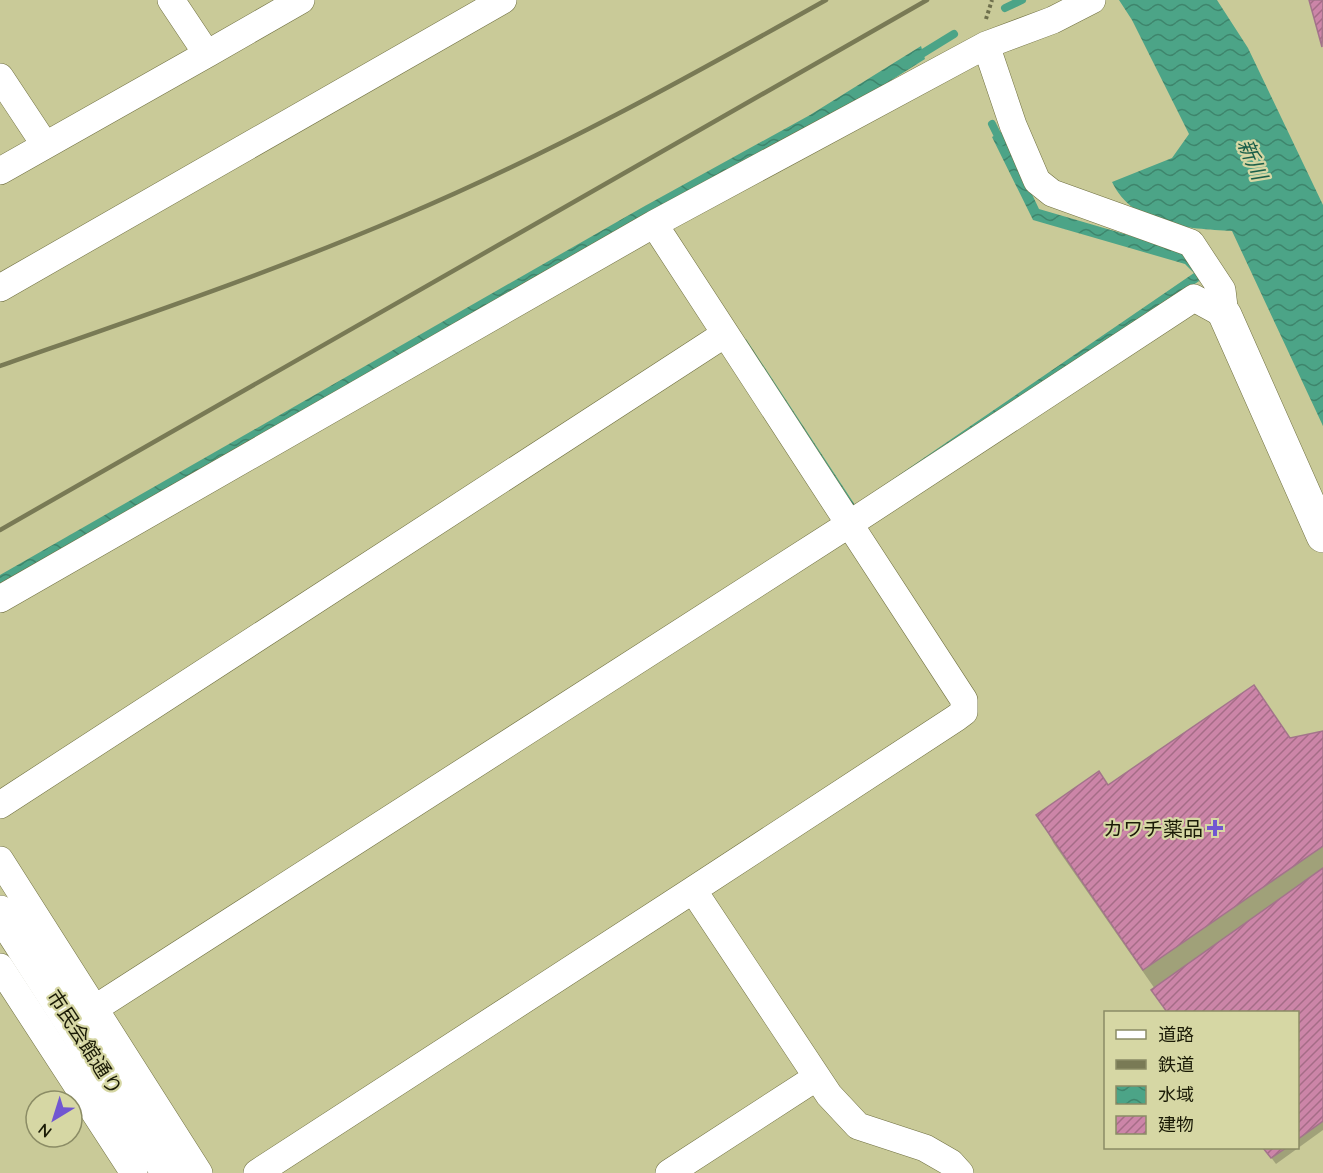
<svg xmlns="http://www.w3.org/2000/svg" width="1323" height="1173" font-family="Quicksand,'Noto Sans JP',sans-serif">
<defs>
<pattern id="water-waves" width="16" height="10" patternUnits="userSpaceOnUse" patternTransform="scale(1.5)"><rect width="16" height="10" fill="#4ca487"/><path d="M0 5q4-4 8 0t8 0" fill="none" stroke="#3e856c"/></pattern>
<pattern id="building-hatch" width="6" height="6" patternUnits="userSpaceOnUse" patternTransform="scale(1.5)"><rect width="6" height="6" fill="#cc85a8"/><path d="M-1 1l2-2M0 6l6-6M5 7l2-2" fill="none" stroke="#a56c87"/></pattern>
</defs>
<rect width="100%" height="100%" fill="#c9ca98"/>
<!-- water -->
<path fill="url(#water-waves)" d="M 1119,0 L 1217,0 L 1248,48 L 1323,205 L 1323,426 L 1232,231 C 1187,228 1134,227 1112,182 L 1172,158 L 1189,134 L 1132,20 Z
M 921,46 L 925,59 L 817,127 L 0,591 L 0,575 L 643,207 L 810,115 Z
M 1002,131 L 1039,209 L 1186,252 L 1205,277 L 853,517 L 735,344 L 746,339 L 855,505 L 1194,273 L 1185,264 L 1033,220 L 992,137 Z"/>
<!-- shadow -->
<path fill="#0003" d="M 1310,0 L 1323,0 L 1323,44 Z
M 1323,733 L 1323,1130 L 1276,1164 L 1264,1148 L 1298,1148 L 1298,1012 L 1168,1012 L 1157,997 L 1155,989 L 1054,844 L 1038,815 L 1108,787 Z"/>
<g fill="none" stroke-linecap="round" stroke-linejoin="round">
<!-- stream -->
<path stroke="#4ca487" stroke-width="8" d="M 1005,8 L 1022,0
M 915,58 L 954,34
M 992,124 L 1001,142"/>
</g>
<!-- building -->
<path fill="url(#building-hatch)" stroke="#a3748b" stroke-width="1.5" d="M 1309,0 L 1323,0 L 1322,47 Z
M 1254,685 L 1290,738 L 1323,731 L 1323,846 L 1143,970 L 1036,815 L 1099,771 L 1108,785 Z
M 1323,868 L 1323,1121 L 1298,1139 L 1298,1012 L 1167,1012 L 1151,990 Z
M 1263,1148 L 1286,1148 L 1271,1158 Z"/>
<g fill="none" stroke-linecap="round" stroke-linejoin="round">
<!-- minor casing -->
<g stroke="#707041" stroke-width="28">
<path id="minor" d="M 171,0 L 207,54 L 301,0
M 986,45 L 1013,125 L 1037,181 L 1052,193 L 1191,243 L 1222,290 L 1225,315
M 0,77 L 45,145
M 0,171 L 207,54
M 654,224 L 964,700 L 964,712 L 956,718 L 693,890 L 829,1095 L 858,1126 L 925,1148 L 951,1163 L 960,1173
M 0,288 L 503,0
M 0,599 L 654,224 L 986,45 L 1053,20 L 1092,0
M 0,805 L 725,334
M 0,860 L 199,1173
M 0,967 L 134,1173
M 94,1009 L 851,523 L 1194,298 L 1225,315
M 257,1173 L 693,890
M 669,1173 L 817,1077"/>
</g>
<!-- tertiary casing -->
<g stroke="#707041" stroke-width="34">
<path id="tertiary" d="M 1225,315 L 1323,536
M 0,912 L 168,1173"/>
</g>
<!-- path -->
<path stroke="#6e6f4c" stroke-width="4" stroke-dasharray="3 3" stroke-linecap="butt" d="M 986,19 L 992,0"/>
<!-- minor -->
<use href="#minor" stroke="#fff" stroke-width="27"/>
<!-- tertiary -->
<use href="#tertiary" stroke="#fff" stroke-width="33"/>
<!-- rail -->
<path stroke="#797a55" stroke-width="4.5" d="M 0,366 C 134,319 270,273 401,217 C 548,155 687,78 826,0
M 0,530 L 927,0"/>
</g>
<!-- markers -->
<path fill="#7157d1" stroke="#d6d7a4" stroke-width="2" d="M1212 819h6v6h6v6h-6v6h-6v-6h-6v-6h6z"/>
<g text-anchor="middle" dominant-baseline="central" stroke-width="4.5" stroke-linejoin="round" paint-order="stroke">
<!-- poi labels -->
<g font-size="20" fill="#1b1b07" stroke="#d6d7a4" text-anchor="end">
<text x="1203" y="828">カワチ薬品</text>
</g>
<!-- street labels -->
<g font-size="20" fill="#1b1b07" stroke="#d6d7a4">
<text transform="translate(85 1042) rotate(57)">市民会館通り</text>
</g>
<!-- water labels -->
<g font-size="21" font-style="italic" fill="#1b5f4a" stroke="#d6d7a4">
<text transform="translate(1253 159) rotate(67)">新川</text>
</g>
</g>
<!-- legend -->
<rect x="1104" y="1011" width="195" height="138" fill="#d6d7a4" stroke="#8b8c65" stroke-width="1.5"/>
<rect x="1116" y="1030" width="30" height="9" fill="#ffffff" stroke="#8b8c65" stroke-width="1.5"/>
<text x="1158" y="1041" font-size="18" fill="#1b1b07">道路</text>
<rect x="1116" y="1060" width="30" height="9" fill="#797a55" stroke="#8b8c65" stroke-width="1.5"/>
<text x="1158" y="1071" font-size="18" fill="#1b1b07">鉄道</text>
<rect x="1116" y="1086" width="30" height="18" fill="url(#water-waves)" stroke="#8b8c65" stroke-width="1.5"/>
<text x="1158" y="1101" font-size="18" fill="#1b1b07">水域</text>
<rect x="1116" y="1116" width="30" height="18" fill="url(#building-hatch)" stroke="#8b8c65" stroke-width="1.5"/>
<text x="1158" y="1131" font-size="18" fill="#1b1b07">建物</text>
<!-- north arrow -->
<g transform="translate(54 1119) rotate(218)"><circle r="28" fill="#d6d7a4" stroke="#8b8c65" stroke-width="1.5"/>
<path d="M0-4.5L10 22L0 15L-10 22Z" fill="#7157d1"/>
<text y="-9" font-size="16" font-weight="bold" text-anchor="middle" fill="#1b1b07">N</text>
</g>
</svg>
